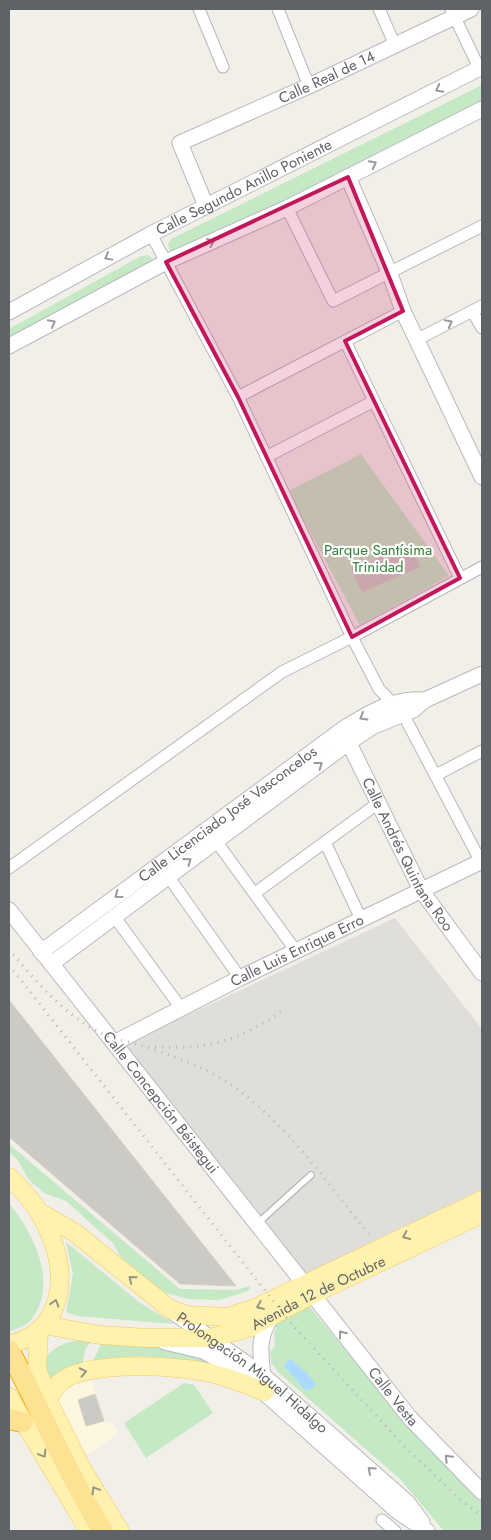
<svg xmlns="http://www.w3.org/2000/svg" width="491" height="1540" font-family="Jost,sans-serif">
<rect width="100%" height="100%" fill="#f1efe8"/>
<!-- commercial -->
<path fill="#fef7e0" d="M 92,1381 L 104,1423 L 111,1421 L 118,1433 L 90,1454 L 80,1454 L 54,1403 L 67,1386 Z"/>
<!-- industrial -->
<path fill="#e0deda" d="M 395,918 L 482,1029 L 482,1193 L 307,1274 L 123,1045 Z"/>
<!-- green -->
<path fill="#c5e8c5" d="M 482,85 L 482,101 L 177,255 L 170,251 L 168,244 L 171,239 Z
M 148,255 L 153,259 L 151,264 L 9,343 L 9,329 L 141,256 Z
M 361,454 L 449,576 L 360,625 L 288,491 Z
M 9,1144 L 180,1289 L 237,1290 L 249,1286 L 250,1290 L 220,1300 L 188,1299 L 159,1291 L 123,1261 L 113,1243 L 66,1201 L 44,1193 L 29,1180 L 17,1159 L 9,1152 Z
M 9,1203 C 34,1234 60,1285 30,1321 C 26,1326 15,1329 9,1332 Z
M 66,1242 L 140,1303 L 175,1324 L 77,1316 L 66,1312 L 73,1274 Z
M 308,1305 L 426,1447 L 482,1498 L 482,1531 L 444,1531 L 401,1480 L 278,1372 L 271,1362 L 270,1353 L 275,1345 L 274,1333 L 278,1321 Z
M 92,1339 L 85,1350 L 82,1366 L 46,1382 L 45,1359 C 57,1342 72,1341 92,1339 Z
M 133,1340 C 153,1345 206,1352 218,1368 C 175,1357 136,1351 92,1363 L 102,1343 Z
M 184,1383 L 194,1385 L 213,1413 L 146,1458 L 124,1423 Z"/>
<!-- water -->
<path fill="#aadaff" d="M 291,1359 C 299,1367 309,1374 316,1384 L 312,1389 L 305,1390 L 285,1367 L 286,1362 Z"/>
<!-- building -->
<path fill="#cccac5" stroke="#d6d1c6" d="M 411,545 L 420,567 L 362,592 L 351,569 Z
M 9,1000 L 236,1286 L 180,1284 L 9,1137 Z
M 95,1394 L 104,1421 L 86,1426 L 78,1400 Z"/>
<g fill="none" stroke-linecap="round" stroke-linejoin="round">
<!-- lane casing -->
<g stroke="#b5b8bc" stroke-width="8">
<path id="lane" d="M 258,1223 L 311,1175"/>
</g>
<!-- street casing -->
<g stroke="#b5b8bc" stroke-width="13">
<path id="street" d="M 199,9 L 223,67
M 278,9 L 309,86
M 379,9 L 395,45
M 451,9 L 479,68
M 287,208 L 333,301 L 482,226
M 151,234 L 238,397 L 352,637 L 379,689 L 403,714 L 482,864
M 472,311 L 482,328
M 416,340 L 482,306
M 345,341 L 460,578
M 238,397 L 403,311
M 266,457 L 374,401
M 436,775 L 482,751
M 216,841 L 296,951
M 325,842 L 361,919
M 9,868 L 282,672 L 352,637 L 482,567
M 168,876 L 240,978
M 255,893 L 377,804
M 114,916 L 181,1008
M 382,1520 L 395,1531"/>
</g>
<!-- secondary casing -->
<g stroke="#b6babf" stroke-width="17">
<g id="secondary">
<path d="M 348,177 L 390,274 L 403,311 L 482,477"/>
<path id="s1" d="M 206,206 L 180,143 L 309,86 L 471,9"/>
<path id="s2" d="M 9,312 L 151,234 L 482,67"/>
<path d="M 9,346 L 166,262 L 287,208 L 482,109"/>
<path id="s3" d="M 345,735 L 421,890 L 482,973"/>
<path id="s4" d="M 9,910 L 410,1418 L 482,1492"/>
<path id="s5" d="M 41,952 L 343,729 C 369,713 394,697 425,700"/>
<path d="M 51,964 L 348,743 L 372,727 L 413,710 L 425,700 L 482,674"/>
<path id="s6" d="M 114,1043 L 240,978 L 482,861"/>
<path id="s7" d="M 173,1312 L 263,1375 L 407,1502 L 422,1522"/>
<path d="M 165,1342 L 203,1351 L 241,1372 L 397,1511 L 427,1531"/>
<path d="M 263,1375 C 260,1351 258,1338 271,1317"/>
</g>
</g>
<!-- primary casing -->
<g stroke="#f2c960" stroke-width="19">
<g id="primary">
<path d="M 9,1177 C 44,1208 73,1264 53,1311 C 45,1329 28,1341 9,1344"/>
<path d="M 39,1212 L 74,1232 L 170,1309 L 186,1315 L 228,1317 L 255,1308 L 482,1200"/>
<path id="s8" d="M 44,1325 L 100,1335 L 147,1338 L 210,1338 L 230,1333 L 251,1327 L 311,1295 L 482,1214"/>
<path d="M 39,1331 L 37,1368 L 48,1401 L 81,1467 L 120,1531"/>
<path d="M 9,1397 L 89,1531"/>
<path d="M 48,1401 C 52,1393 55,1385 63,1380 C 91,1360 186,1365 218,1375 C 234,1379 250,1386 265,1392"/>
</g>
</g>
<!-- highway casing -->
<g stroke="#f9ab00" stroke-width="22">
<path id="highway" d="M 9,1350 C 41,1410 67,1473 103,1531
M 9,1419 L 23,1422"/>
</g>
<!-- lane -->
<use href="#lane" stroke="#fff" stroke-width="5.5"/>
<!-- street -->
<use href="#street" stroke="#fff" stroke-width="11"/>
<!-- secondary -->
<use href="#secondary" stroke="#fff" stroke-width="15"/>
<!-- primary -->
<use href="#primary" stroke="#fff2af" stroke-width="18"/>
<!-- highway -->
<use href="#highway" stroke="#fde293" stroke-width="20"/>
<!-- rail -->
<path stroke="#b6b7b8" stroke-width="3" stroke-dasharray="1 6" stroke-linecap="butt" d="M 9,949 C 36,982 67,1019 108,1036 C 119,1040 132,1043 144,1046 C 176,1057 210,1069 237,1089 C 291,1129 330,1187 372,1238
M 9,965 L 289,1321 L 405,1447 L 462,1501 L 482,1516
M 155,1047 C 215,1049 235,1042 285,1009"/>
</g>
<!-- one-way arrows -->
<defs><path id="oneway-chevron" d="M-2-3.5L2.5 0L-2 3.5" fill="none" stroke-width="1.6" stroke-linecap="round" stroke-linejoin="round" transform="scale(1.25)"/></defs>
<g stroke="#979a9d">
<use href="#oneway-chevron" transform="translate(439 89) rotate(153)"/>
<use href="#oneway-chevron" transform="translate(373 164) rotate(-27)"/>
<use href="#oneway-chevron" transform="translate(211 242) rotate(-24)"/>
<use href="#oneway-chevron" transform="translate(108 257) rotate(151)"/>
<use href="#oneway-chevron" transform="translate(52 323) rotate(-28)"/>
<use href="#oneway-chevron" transform="translate(449 323) rotate(-27)"/>
<use href="#oneway-chevron" transform="translate(363 717) rotate(150)"/>
<use href="#oneway-chevron" transform="translate(319 765) rotate(-37)"/>
<use href="#oneway-chevron" transform="translate(188 861) rotate(-36)"/>
<use href="#oneway-chevron" transform="translate(118 895) rotate(144)"/>
<use href="#oneway-chevron" transform="translate(342 1334) rotate(-129)"/>
<use href="#oneway-chevron" transform="translate(448 1458) rotate(-134)"/>
<use href="#oneway-chevron" transform="translate(371 1470) rotate(-138)"/>
</g>
<g stroke="#979581">
<use href="#oneway-chevron" transform="translate(406 1236) rotate(155)"/>
<use href="#oneway-chevron" transform="translate(132 1279) rotate(-141)"/>
<use href="#oneway-chevron" transform="translate(55 1303) rotate(-73)"/>
<use href="#oneway-chevron" transform="translate(260 1306) rotate(157)"/>
<use href="#oneway-chevron" transform="translate(83 1372) rotate(-12)"/>
<use href="#oneway-chevron" transform="translate(43 1454) rotate(59)"/>
<use href="#oneway-chevron" transform="translate(95 1490) rotate(-121)"/>
</g>
<!-- marked area -->
<path fill="#c2185b" fill-opacity="0.2" stroke="#c2185b" stroke-width="4" stroke-linejoin="round" d="M 348,177 L 403,311 L 345,341 L 460,578 L 352,637 L 238,397 L 166,262 Z"/>
<g text-anchor="middle" dominant-baseline="central" stroke-width="4.5" stroke-linejoin="round" paint-order="stroke">
<!-- street labels -->
<g font-size="15" fill="#5f6368" stroke="#fff">
<text stroke="none"><textPath href="#s1" startOffset="229">Calle Real de 14</textPath></text>
<text stroke="none"><textPath href="#s2" startOffset="266">Calle Segundo Anillo Poniente</textPath></text>
<text stroke="none"><textPath href="#s5" startOffset="232">Calle Licenciado José Vasconcelos</textPath></text>
<text stroke="none"><textPath href="#s3" startOffset="135">Calle Andrés Quintana Roo</textPath></text>
<text stroke="none"><textPath href="#s6" startOffset="205">Calle Luis Enrique Erro</textPath></text>
<text stroke="none"><textPath href="#s4" startOffset="245">Calle Concepción Béistegui</textPath></text>
<text stroke="none"><textPath href="#s8" startOffset="285">Avenida 12 de Octubre</textPath></text>
<text stroke="none"><textPath href="#s7" startOffset="100">Prolongación Miguel Hidalgo</textPath></text>
<text stroke="none"><textPath href="#s4" startOffset="620">Calle Vesta</textPath></text>
</g>
<!-- park labels -->
<g font-size="15" fill="#348238" stroke="#fff">
<text x="378" y="550">Parque Santísima<tspan x="378" dy="17">Trinidad</tspan></text>
</g>
</g>
<!-- border -->
<rect width="491" height="1540" fill="none" stroke="#5f6368" stroke-width="20"/>
</svg>
